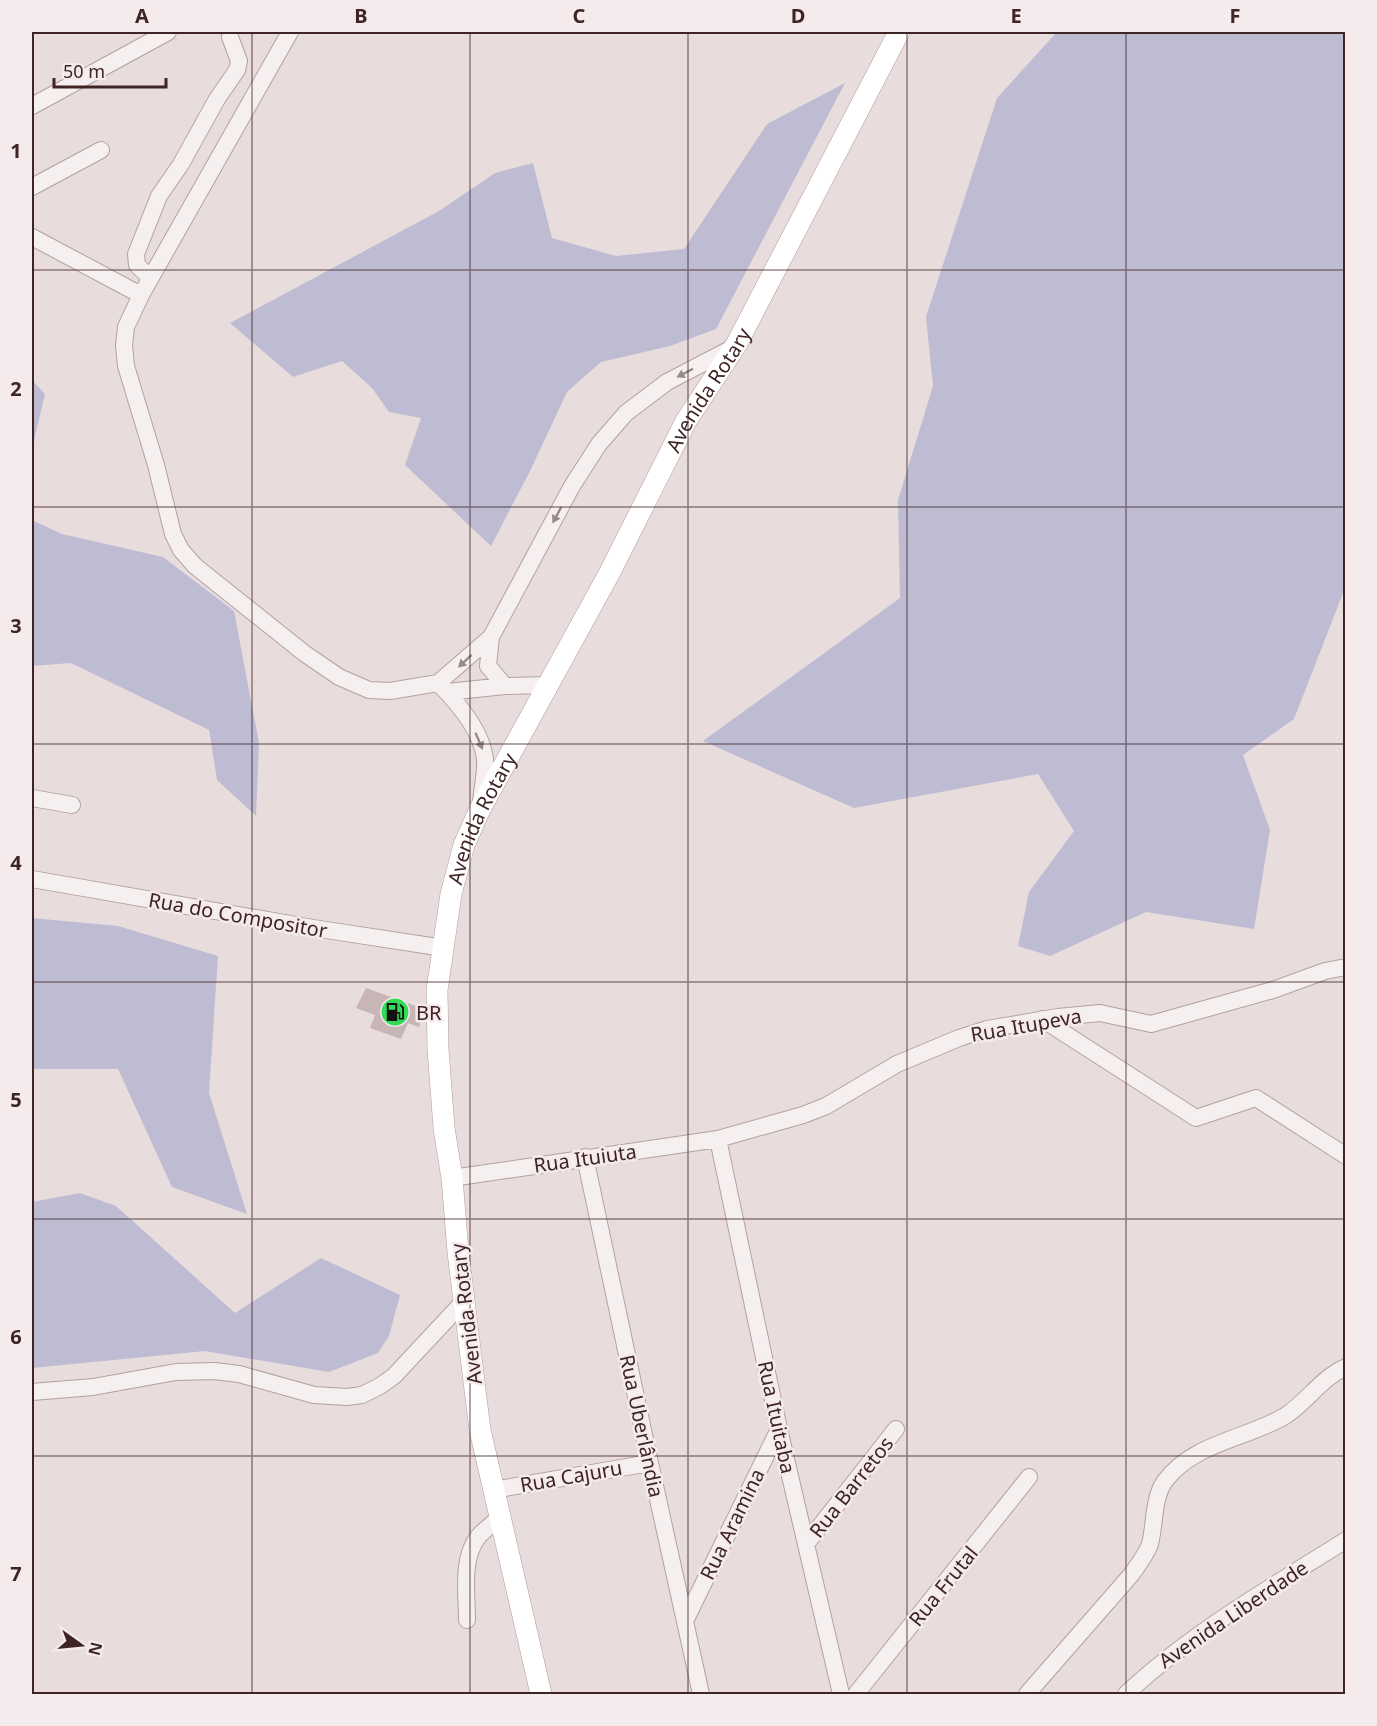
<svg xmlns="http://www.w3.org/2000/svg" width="1377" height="1726" font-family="'Noto Sans',sans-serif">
<rect width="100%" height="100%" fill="#e8dcdd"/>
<!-- green -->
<path fill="#bebcd3" d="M 1057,32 L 1345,32 L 1345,588 L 1294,719 L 1243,755 L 1270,830 L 1254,929 L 1146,912 L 1050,956 L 1018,946 L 1029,892 L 1074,831 L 1038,774 L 854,808 L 703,741 L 900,598 L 898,500 L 933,386 L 926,317 L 997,98 Z
M 845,83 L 716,329 L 670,346 L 601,362 L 567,392 L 531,469 L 491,546 L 405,465 L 421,418 L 389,412 L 372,388 L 342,361 L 293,377 L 230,323 L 439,211 L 495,173 L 533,163 L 552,238 L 616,256 L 684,249 L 767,124 Z
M 32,380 L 45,394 L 32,449 Z
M 32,520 L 62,534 L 163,557 L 234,611 L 259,743 L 256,816 L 217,780 L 209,730 L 71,663 L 32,666 Z
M 32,918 L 118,926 L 218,956 L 209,1093 L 247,1214 L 172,1187 L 118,1069 L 32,1069 Z
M 80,1193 L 116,1206 L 235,1313 L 321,1258 L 400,1295 L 389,1336 L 378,1353 L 329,1372 L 205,1351 L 32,1368 L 32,1202 Z"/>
<!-- building -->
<path fill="#c8b6b6" d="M 366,988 L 424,1009 L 419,1027 L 408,1023 L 401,1039 L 370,1028 L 375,1015 L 356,1008 Z"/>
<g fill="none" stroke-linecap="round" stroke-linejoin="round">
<!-- minor casing -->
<g stroke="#b2a1a2" stroke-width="18">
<path id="minor" d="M 290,32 L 141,295 L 126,327 L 124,345 L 126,366 L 156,465 L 173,534 L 181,550 L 195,566 L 304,653 L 339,677 L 369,690 L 390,691 L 438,683 L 491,637 L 572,486 L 599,444 L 626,413 L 667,382 L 736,346
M 32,106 L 168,32
M 32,187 L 101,150
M 32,237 L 141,295
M 150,278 L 137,265 L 136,254 L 159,196 L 181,164 L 217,99 L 237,70 L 239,61 L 230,37
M 491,637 L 488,666 L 505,686
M 438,683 C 458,703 482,731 485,759 C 486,773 482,788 481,802
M 447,692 L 505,686 L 547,685
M 32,798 L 72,805
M 32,879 L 313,928 L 444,948
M 1042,1019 L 1196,1118 L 1256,1098 L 1346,1156
M 718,1139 L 779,1429 L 841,1694
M 585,1157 L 650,1463 L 701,1694
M 452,1178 L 718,1139 L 803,1115 L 826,1106 L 897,1064 L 959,1038 L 987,1029 L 1058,1017 L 1100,1013 L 1151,1024 L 1273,990 L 1325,971 L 1346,967
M 32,1392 L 93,1387 L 176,1372 L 214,1371 L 239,1374 L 314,1395 L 347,1397 L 362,1395 L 380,1386 L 394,1376 L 465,1300
M 493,1490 L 650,1463
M 806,1544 L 896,1429
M 686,1619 L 779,1429
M 467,1620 C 467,1594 461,1559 478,1537 C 484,1530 492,1524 499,1518
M 856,1694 L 1029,1477
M 1027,1694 L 1131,1575 C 1138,1565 1146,1555 1150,1544 C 1155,1525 1153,1497 1165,1481 C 1193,1443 1246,1439 1285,1416 C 1307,1402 1321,1378 1346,1367
M 1126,1694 C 1191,1633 1270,1588 1346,1540"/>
</g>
<!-- major casing -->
<g stroke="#b59a9c" stroke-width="22">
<g id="major">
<path id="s1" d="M 541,1694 L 480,1430 L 458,1252 L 452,1178 L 444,1128 L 438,1049 L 437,990 L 451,894 L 464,845 L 480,809 L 610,572 L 686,421 L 736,345 L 899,32"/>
</g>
</g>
<!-- minor -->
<use href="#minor" stroke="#f6efef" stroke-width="16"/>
<!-- major -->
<use href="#major" stroke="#fff" stroke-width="21"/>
</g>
<!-- one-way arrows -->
<defs><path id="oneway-solid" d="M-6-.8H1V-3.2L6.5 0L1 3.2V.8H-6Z" transform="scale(1.5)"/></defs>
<g fill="#9a8a8a">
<use href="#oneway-solid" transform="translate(685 373) rotate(152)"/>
<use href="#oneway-solid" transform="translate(557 515) rotate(118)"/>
<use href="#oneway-solid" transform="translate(465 661) rotate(137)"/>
<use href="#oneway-solid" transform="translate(479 741) rotate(67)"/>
</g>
<!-- grid -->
<path fill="none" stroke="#3f2425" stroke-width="1.5" stroke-opacity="0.55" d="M 252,32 L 252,1694M 470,32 L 470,1694M 688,32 L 688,1694M 907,32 L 907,1694M 1126,32 L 1126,1694M 32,270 L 1346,270M 32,507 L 1346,507M 32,744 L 1346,744M 32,982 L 1346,982M 32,1219 L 1346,1219M 32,1456 L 1346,1456"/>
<!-- icons -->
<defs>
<g id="fuel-disc" transform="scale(1.5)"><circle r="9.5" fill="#33db54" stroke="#f5ebec"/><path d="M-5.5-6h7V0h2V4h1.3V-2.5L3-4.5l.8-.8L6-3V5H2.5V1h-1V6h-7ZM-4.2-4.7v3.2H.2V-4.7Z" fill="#111"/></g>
</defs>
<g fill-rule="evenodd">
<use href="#fuel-disc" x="395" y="1012"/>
</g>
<g text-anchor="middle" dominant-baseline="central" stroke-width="5" stroke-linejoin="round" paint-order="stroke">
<!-- street labels -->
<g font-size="20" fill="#3f2425" stroke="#f5ebec">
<text stroke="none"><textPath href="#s1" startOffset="1378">Avenida Rotary</textPath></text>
<text stroke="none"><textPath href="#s1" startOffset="892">Avenida Rotary</textPath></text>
<text transform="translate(238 915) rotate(10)">Rua do Compositor</text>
<text transform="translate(1026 1025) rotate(-10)">Rua Itupeva</text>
<text transform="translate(585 1158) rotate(-8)">Rua Ituiuta</text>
<text transform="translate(466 1314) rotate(-97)">Avenida Rotary</text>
<text transform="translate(777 1417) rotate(78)">Rua Ituitaba</text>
<text transform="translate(642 1426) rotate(78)">Rua Uberlândia</text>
<text transform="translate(571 1476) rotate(-10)">Rua Cajuru</text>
<text transform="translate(851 1487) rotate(-52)">Rua Barretos</text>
<text transform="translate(732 1524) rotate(-64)">Rua Aramina</text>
<text transform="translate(943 1586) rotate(-51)">Rua Frutal</text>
<text transform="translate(1233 1614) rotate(-34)">Avenida Liberdade</text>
</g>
<!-- poi labels -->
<g font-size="20" fill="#3f2425" stroke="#f5ebec" text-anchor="start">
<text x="416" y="1012">BR</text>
</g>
</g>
<!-- border -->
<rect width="1377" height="1726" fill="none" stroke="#f5ebec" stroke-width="66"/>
<!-- north arrow -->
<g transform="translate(81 1645) rotate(105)" stroke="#f5ebec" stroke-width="4.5" paint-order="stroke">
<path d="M0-4.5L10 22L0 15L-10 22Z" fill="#3f2425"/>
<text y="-9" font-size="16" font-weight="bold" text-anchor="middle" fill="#3f2425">N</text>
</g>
<!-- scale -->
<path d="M54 78v9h112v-9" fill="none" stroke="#3f2425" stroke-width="3"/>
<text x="63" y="78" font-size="18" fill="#3f2425" stroke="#f5ebec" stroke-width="4.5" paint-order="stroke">50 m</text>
<rect x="33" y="33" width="1311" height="1660" fill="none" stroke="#3f2425" stroke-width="2"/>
<g font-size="20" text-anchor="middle" font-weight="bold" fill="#3f2425">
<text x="142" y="23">A</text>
<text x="361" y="23">B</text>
<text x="579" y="23">C</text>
<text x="798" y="23">D</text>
<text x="1016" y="23">E</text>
<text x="1235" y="23">F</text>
<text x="16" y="158">1</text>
<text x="16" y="396">2</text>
<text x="16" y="633">3</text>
<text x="16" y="870">4</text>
<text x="16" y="1107">5</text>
<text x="16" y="1344">6</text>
<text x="16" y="1581">7</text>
</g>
</svg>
